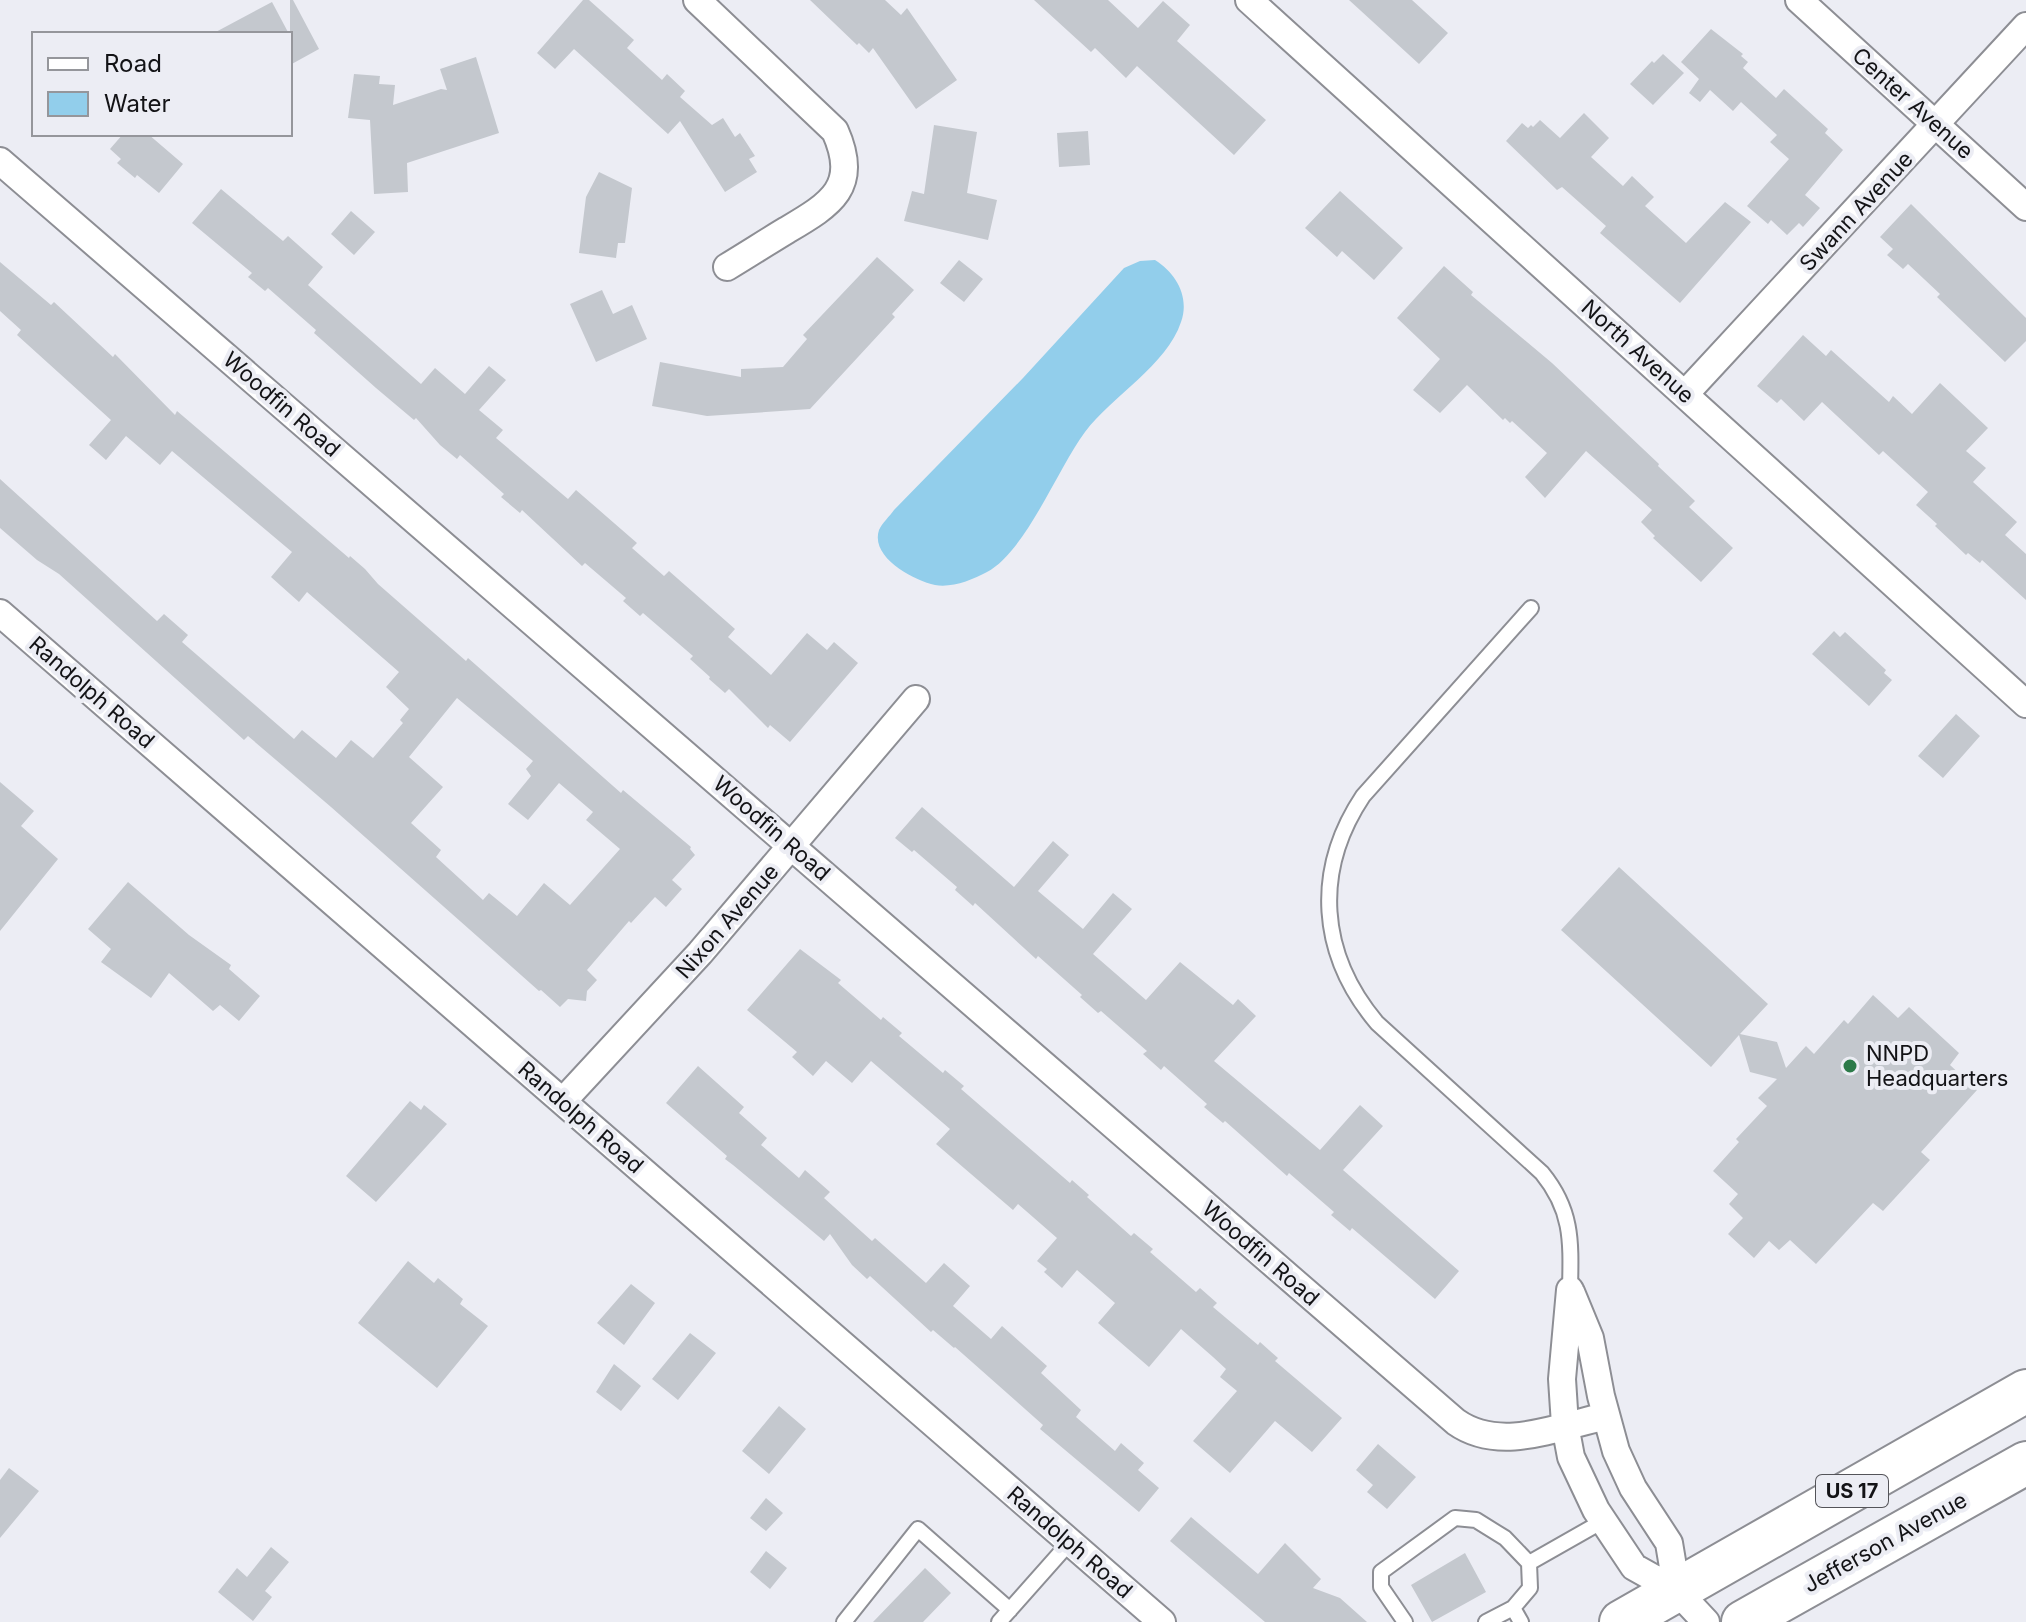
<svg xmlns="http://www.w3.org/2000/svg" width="2026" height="1622" font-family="Inter,sans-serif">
<rect width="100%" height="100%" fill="#ecedf4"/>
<!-- water -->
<path fill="#92ceeb" d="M 1155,260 C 1176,273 1190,297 1181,322 C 1167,365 1112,396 1085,432 C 1058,468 1026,551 987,572 C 972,580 952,588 935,585 C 913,580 870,557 879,530 C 882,523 890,516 894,510 L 1023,378 L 1124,268 L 1140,261 Z"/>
<!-- building -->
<path fill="#c4c8ce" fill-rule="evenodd" d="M 290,0 L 293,0 L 319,49 L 290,65 Z
M 583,0 L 589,0 L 634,40 L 627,48 L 662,80 L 667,74 L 685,91 L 680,97 L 712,125 L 723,118 L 735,137 L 740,133 L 755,156 L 749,159 L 757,172 L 725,192 L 680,121 L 668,134 L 574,49 L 555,69 L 537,53 Z
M 810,0 L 885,0 L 901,15 L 907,8 L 957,80 L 916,109 L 873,48 L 869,53 L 859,43 L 857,45 Z
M 1034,0 L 1108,0 L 1138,28 L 1163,1 L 1190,25 L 1177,41 L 1266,120 L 1234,155 L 1137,66 L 1126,78 L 1095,48 L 1091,52 Z
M 1349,0 L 1412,0 L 1448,33 L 1419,64 Z
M 272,2 L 289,34 L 212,34 Z
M 1711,29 L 1743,54 L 1741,56 L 1748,62 L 1743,68 L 1776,98 L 1784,89 L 1828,129 L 1825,133 L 1843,150 L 1805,195 L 1820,208 L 1803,227 L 1799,223 L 1787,235 L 1771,220 L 1768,224 L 1747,206 L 1789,159 L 1770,142 L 1777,135 L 1741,102 L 1733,111 L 1710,90 L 1700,102 L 1689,93 L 1699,79 L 1681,62 Z
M 1663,54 L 1684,73 L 1653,105 L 1630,84 L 1652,61 L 1654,63 Z
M 476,57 L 499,133 L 407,163 L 408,192 L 374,194 L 370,120 L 348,118 L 354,74 L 380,76 L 379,84 L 395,85 L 393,105 L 441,89 L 447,90 L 440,69 Z
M 1584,113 L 1609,138 L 1591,157 L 1623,186 L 1632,176 L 1654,197 L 1645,206 L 1686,243 L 1725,202 L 1751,222 L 1680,303 L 1600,233 L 1606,226 L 1562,187 L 1557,190 L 1506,141 L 1522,123 L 1528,128 L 1531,125 L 1533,127 L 1540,120 L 1560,138 Z
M 934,125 L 977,132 L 967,193 L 997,200 L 988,240 L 904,221 L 912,191 L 924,194 Z
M 1088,131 L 1090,165 L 1059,167 L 1057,133 Z
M 123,134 L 148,134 L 183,164 L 159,193 L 137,175 L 135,178 L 117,163 L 121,159 L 110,149 Z
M 599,172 L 632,188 L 625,243 L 618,243 L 616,258 L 579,253 L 586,197 Z
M 221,189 L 283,241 L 288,236 L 323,267 L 308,285 L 421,384 L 435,368 L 465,394 L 489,366 L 506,380 L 479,410 L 503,430 L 496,438 L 568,499 L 576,490 L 637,543 L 632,548 L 664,576 L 669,571 L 735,629 L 728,637 L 771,675 L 807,633 L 827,650 L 834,642 L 858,663 L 790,742 L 770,725 L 768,728 L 729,689 L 725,693 L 709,679 L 710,677 L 690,659 L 693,656 L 643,613 L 640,616 L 623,601 L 626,598 L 585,563 L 582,566 L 522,510 L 520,513 L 501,497 L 504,494 L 460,455 L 457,459 L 440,445 L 416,418 L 414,420 L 376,388 L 314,333 L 316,330 L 268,288 L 265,291 L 248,277 L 252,273 L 192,223 Z
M 1340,191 L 1403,248 L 1374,280 L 1342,251 L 1337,257 L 1305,228 Z
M 1911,204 L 2026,318 L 2026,341 L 2005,362 L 1937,297 L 1940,294 L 1908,264 L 1903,269 L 1887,255 L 1893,249 L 1880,237 Z
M 351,211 L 375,232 L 354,255 L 331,234 Z
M 877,257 L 914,290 L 892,314 L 895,317 L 810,409 L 707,416 L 652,406 L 660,362 L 741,377 L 741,369 L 783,367 L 807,339 L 803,335 Z
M 959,260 L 983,279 L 964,302 L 940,283 Z
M 0,262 L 51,305 L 54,302 L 113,357 L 115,354 L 175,415 L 177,411 L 349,558 L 350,556 L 365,569 L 378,584 L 466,661 L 468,658 L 621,793 L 623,790 L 691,847 L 690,849 L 695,855 L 672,880 L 682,889 L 666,907 L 655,897 L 631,923 L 629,921 L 587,970 L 597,980 L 587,991 L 586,1001 L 568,999 L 560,1007 L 541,990 L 539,991 L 331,807 L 248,736 L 244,740 L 59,574 L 37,560 L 0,528 L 0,479 L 157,621 L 164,614 L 188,635 L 182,642 L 294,739 L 302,730 L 336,758 L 351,740 L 373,758 L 403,723 L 400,720 L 409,709 L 386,687 L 399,672 L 307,592 L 299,602 L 271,577 L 292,552 L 172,451 L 160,465 L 126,436 L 106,460 L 89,445 L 111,420 L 17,335 L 21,330 L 0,311 ZM 457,698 L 533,761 L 526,769 L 531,776 L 508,804 L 528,820 L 559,783 L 593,812 L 586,820 L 620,849 L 570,905 L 544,883 L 517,916 L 489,893 L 483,900 L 436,857 L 441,850 L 411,823 L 443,787 L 409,757 Z
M 1444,266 L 1473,292 L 1471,295 L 1552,363 L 1659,464 L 1658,466 L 1695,501 L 1689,507 L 1733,548 L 1701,582 L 1653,538 L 1655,536 L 1641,522 L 1652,510 L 1586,451 L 1545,498 L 1525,477 L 1547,453 L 1512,421 L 1510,423 L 1505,418 L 1503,420 L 1467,385 L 1440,413 L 1413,390 L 1440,359 L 1397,318 Z
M 602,290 L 613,314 L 632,305 L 647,339 L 596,362 L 570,304 Z
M 1803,335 L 1826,356 L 1831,350 L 1889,402 L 1893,396 L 1912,414 L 1940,383 L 1988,428 L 1966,451 L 1986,468 L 1973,482 L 2017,522 L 2005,535 L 2026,554 L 2026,600 L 1982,560 L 1980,563 L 1968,553 L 1966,555 L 1935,526 L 1937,524 L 1916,505 L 1928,492 L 1883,451 L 1879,455 L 1822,402 L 1804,421 L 1781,399 L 1777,403 L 1757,386 Z
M 1834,631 L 1840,637 L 1845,632 L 1886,670 L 1884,673 L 1892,680 L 1869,706 L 1812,654 Z
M 1956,714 L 1980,736 L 1943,778 L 1918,756 Z
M 0,782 L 34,811 L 21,826 L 58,859 L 0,931 Z
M 922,807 L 1014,887 L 1053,841 L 1069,855 L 1038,891 L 1083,929 L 1113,893 L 1132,909 L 1093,954 L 1146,1000 L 1180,962 L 1233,1005 L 1238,999 L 1256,1016 L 1214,1061 L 1320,1150 L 1360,1105 L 1383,1126 L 1343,1170 L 1459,1271 L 1435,1299 L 1352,1228 L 1350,1231 L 1331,1215 L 1334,1212 L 1289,1173 L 1287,1176 L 1225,1121 L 1223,1123 L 1204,1107 L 1207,1104 L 1164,1066 L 1161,1070 L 1143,1054 L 1147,1051 L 1101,1011 L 1098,1013 L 1080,997 L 1082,995 L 1038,956 L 1036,959 L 975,903 L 973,906 L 955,890 L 957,887 L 914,850 L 912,852 L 895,838 Z
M 1619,867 L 1768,1004 L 1740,1034 L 1777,1042 L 1786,1068 L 1806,1046 L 1814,1054 L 1844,1020 L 1848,1024 L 1873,995 L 1898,1018 L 1909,1007 L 1959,1053 L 1950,1065 L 1977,1090 L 1921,1152 L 1930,1160 L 1883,1211 L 1873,1203 L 1816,1264 L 1790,1240 L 1779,1250 L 1769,1241 L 1754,1258 L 1728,1234 L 1743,1218 L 1729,1204 L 1738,1194 L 1713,1171 L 1739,1142 L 1736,1139 L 1767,1106 L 1758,1098 L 1777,1079 L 1750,1072 L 1739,1035 L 1711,1067 L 1561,930 Z
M 128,882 L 189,935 L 231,965 L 229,969 L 260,996 L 239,1021 L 220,1005 L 213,1011 L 169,973 L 151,998 L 101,962 L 111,949 L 88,929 Z
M 800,949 L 841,980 L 838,983 L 881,1020 L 883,1017 L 902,1033 L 899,1036 L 943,1073 L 945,1070 L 964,1086 L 961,1089 L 1070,1183 L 1072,1180 L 1089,1195 L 1087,1197 L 1131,1236 L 1134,1233 L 1153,1249 L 1150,1252 L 1196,1292 L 1200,1288 L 1217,1303 L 1213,1307 L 1258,1345 L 1260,1342 L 1278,1358 L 1275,1361 L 1342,1418 L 1312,1452 L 1275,1421 L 1230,1473 L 1193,1441 L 1237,1391 L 1220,1377 L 1226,1369 L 1213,1357 L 1181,1329 L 1149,1367 L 1098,1323 L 1115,1303 L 1077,1270 L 1062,1288 L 1044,1272 L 1047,1269 L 1037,1261 L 1057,1238 L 1018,1204 L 1013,1210 L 936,1144 L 950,1129 L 871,1061 L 852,1083 L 826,1061 L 813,1076 L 792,1057 L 797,1052 L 747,1010 Z
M 698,1066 L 744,1107 L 739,1113 L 767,1138 L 761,1145 L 799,1178 L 805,1170 L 830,1192 L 824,1198 L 872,1241 L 875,1238 L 926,1283 L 944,1263 L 970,1286 L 953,1306 L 991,1339 L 1002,1326 L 1047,1366 L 1041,1373 L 1081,1410 L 1076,1417 L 1115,1451 L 1121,1443 L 1144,1463 L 1138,1470 L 1159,1488 L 1139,1512 L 1040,1429 L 1043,1425 L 955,1347 L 954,1348 L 933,1330 L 931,1332 L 870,1276 L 867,1279 L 852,1265 L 830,1234 L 824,1241 L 805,1225 L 733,1165 L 725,1159 L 727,1156 L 666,1103 Z
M 410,1101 L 421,1110 L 424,1105 L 447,1124 L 376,1202 L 346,1176 Z
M 408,1261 L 434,1283 L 438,1278 L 463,1299 L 460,1304 L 488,1326 L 437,1388 L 358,1323 Z
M 631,1284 L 655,1303 L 624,1345 L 597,1323 Z
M 690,1333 L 716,1353 L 678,1400 L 652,1379 Z
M 614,1364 L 641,1386 L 621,1411 L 596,1392 Z
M 779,1406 L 806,1429 L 769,1474 L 742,1451 Z
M 1378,1444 L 1416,1477 L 1387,1509 L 1367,1492 L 1373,1485 L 1356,1470 Z
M 9,1468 L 39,1491 L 0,1538 L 0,1480 Z
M 766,1498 L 783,1513 L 766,1531 L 750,1518 Z
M 1191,1517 L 1258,1574 L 1285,1543 L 1321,1579 L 1313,1588 L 1340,1598 L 1367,1622 L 1265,1622 L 1170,1541 Z
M 271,1547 L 289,1562 L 265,1591 L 272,1597 L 253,1621 L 218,1592 L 237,1568 L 247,1577 Z
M 766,1551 L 787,1568 L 770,1589 L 750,1572 Z
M 1465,1553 L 1486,1592 L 1432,1622 L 1411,1585 Z
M 925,1568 L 951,1593 L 923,1622 L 873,1622 Z"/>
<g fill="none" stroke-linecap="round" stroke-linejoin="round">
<!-- lane casing -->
<g stroke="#8d8e94" stroke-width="18">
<path id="lane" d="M 1531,608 L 1363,796 C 1313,871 1319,954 1377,1023 L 1542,1173 C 1573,1211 1571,1242 1570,1290
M 1513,1608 L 1521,1622
M 844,1622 L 918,1529 L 1010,1610
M 999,1622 L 1070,1542
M 1405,1622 L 1381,1587 L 1381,1572 L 1455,1518 L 1476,1520 L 1505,1538 L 1529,1563
M 1486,1622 L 1513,1608 L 1530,1588 L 1529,1563 L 1603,1521"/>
</g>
<!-- street casing -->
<g stroke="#8d8e94" stroke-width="30">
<path id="street" d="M 697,0 L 835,131 C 860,187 831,204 787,230 C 767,242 747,255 727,267
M 1249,0 L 2026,704
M 1799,0 L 2026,207
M 0,161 L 1456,1422 C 1500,1453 1557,1427 1606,1416
M 1685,394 L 2026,26
M 0,613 L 1162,1622
M 563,1101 L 700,953 L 916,699
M 1570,1290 L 1562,1379 L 1565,1425 L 1571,1457 L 1596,1510 L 1634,1567 L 1677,1591 L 1706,1622
M 1571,1292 L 1590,1338 L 1601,1396 L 1616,1451 L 1633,1488 L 1669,1543 L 1677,1591"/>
</g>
<!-- primary casing -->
<g stroke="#8d8e94" stroke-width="46">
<path id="primary" d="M 1621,1622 L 2026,1391
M 1743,1622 L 2026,1463"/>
</g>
<!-- lane -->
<use href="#lane" stroke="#fff" stroke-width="14"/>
<!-- street -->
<use href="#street" stroke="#fff" stroke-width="26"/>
<!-- primary -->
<use href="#primary" stroke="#fff" stroke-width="42"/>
</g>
<!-- markers -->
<circle fill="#2c7a49" stroke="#ecedf4" stroke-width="3" cx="1850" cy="1066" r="8"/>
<g text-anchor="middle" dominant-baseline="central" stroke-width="8" stroke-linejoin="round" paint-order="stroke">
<!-- shield labels -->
<rect fill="#ecedf4" stroke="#545459" stroke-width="2" x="1816" y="1475" width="72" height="32" rx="6"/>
<g font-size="20" font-weight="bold" fill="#131316">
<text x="1852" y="1491">US 17</text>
</g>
<!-- street labels -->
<g font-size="22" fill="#131316" stroke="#ecedf4">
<text transform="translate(1913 103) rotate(42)">Center Avenue</text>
<text transform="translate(1856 211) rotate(-47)">Swann Avenue</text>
<text transform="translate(1638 351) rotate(42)">North Avenue</text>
<text transform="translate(282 404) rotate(41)">Woodfin Road</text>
<text transform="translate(92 692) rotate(41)">Randolph Road</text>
<text transform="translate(772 828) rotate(41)">Woodfin Road</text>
<text transform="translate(727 921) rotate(-49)">Nixon Avenue</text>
<text transform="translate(581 1117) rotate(41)">Randolph Road</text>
<text transform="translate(1261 1253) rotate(41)">Woodfin Road</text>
<text transform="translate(1070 1542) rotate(41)">Randolph Road</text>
<text transform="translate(1885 1542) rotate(-29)">Jefferson Avenue</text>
</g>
<!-- poi labels -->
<g font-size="22" fill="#131316" stroke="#ecedf4" text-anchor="start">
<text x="1866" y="1053">NNPD<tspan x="1866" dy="25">Headquarters</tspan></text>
</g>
</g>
<!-- legend -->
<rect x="32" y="32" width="260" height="104" fill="#ecedf4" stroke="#95969b" stroke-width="2"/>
<rect x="48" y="58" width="40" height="12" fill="#ffffff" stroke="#95969b" stroke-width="2"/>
<text x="104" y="72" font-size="24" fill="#131316">Road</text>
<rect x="48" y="92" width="40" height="24" fill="#92ceeb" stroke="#95969b" stroke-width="2"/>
<text x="104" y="112" font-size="24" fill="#131316">Water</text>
</svg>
